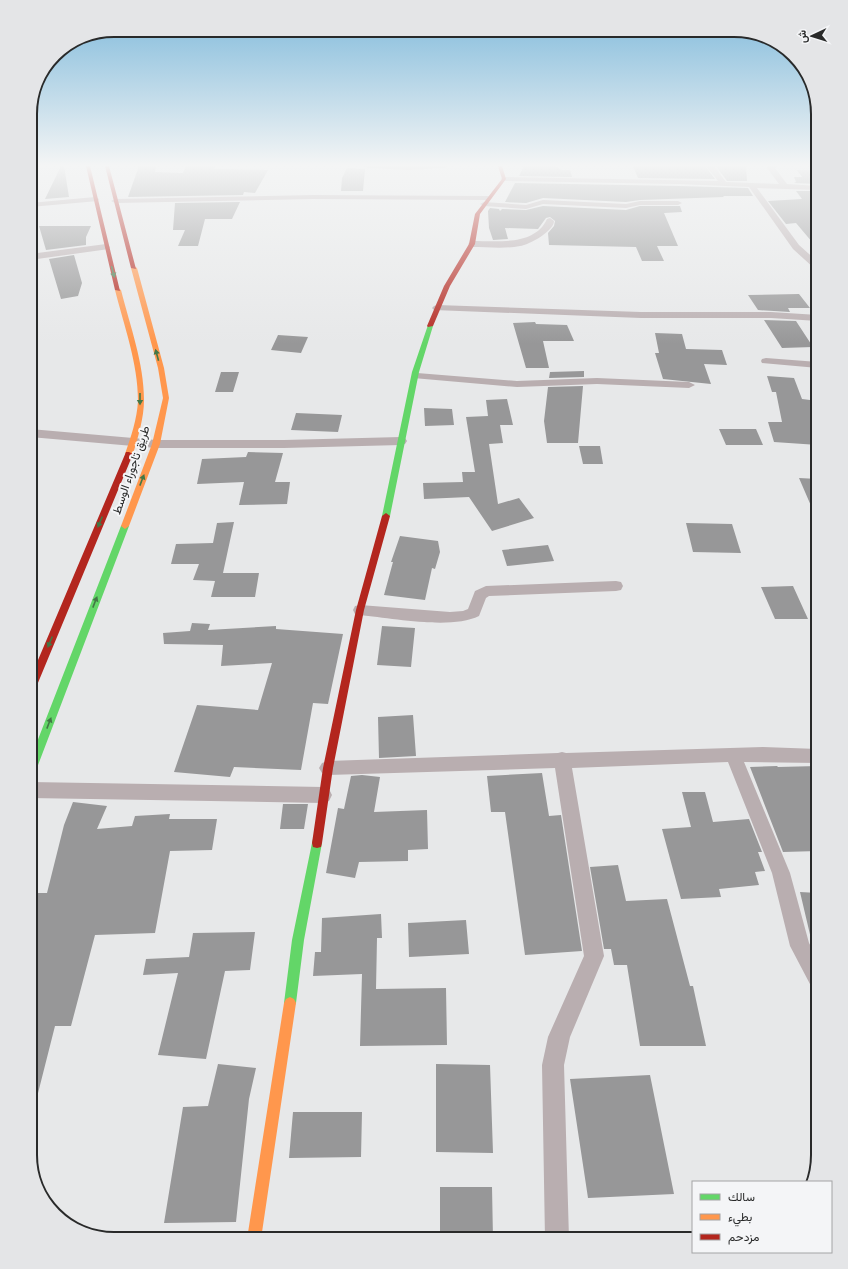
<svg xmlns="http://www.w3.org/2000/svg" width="848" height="1269" font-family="Figtree,Vazirmatn,sans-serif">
<rect width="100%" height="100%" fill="#e7e8e9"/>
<!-- building -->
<path fill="#979798" d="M 61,166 L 64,166 L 69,197 L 45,199 Z
M 139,166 L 156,166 L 155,172 L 183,173 L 186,166 L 215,166 L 214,169 L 268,170 L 255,193 L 244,192 L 243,195 L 128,197 Z
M 524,166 L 558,167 L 559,169 L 562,170 L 570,170 L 572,177 L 519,176 Z
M 633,166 L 705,166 L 715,179 L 638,178 Z
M 716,166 L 746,166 L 747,181 L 727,181 Z
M 347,168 L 365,169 L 363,191 L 341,191 L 342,178 Z
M 797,170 L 818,170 L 818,184 L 794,183 L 796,182 L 794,177 L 802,177 Z
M 515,183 L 679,186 L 748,188 L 753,196 L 723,196 L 724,197 L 640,200 L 626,202 L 543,198 L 526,203 L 505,202 Z
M 796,191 L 818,191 L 818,249 L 796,223 L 786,224 L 768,201 L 802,199 Z
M 240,202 L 232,219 L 205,219 L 198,246 L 178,246 L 185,230 L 173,230 L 175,203 Z
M 543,206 L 626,210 L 640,206 L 680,206 L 682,212 L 664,213 L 678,246 L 657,246 L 664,261 L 642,261 L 636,247 L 549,245 L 548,233 L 554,226 L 555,221 L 550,217 L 546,218 L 538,229 L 505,228 L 508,239 L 493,240 L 489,228 L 488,211 L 490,208 L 499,209 L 500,211 L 502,209 L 526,210 Z
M 39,226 L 91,226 L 86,237 L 86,245 L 46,250 Z
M 74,255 L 82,283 L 78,296 L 61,299 L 49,259 Z
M 799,294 L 810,308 L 788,308 L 790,312 L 758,310 L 748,295 Z
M 764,320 L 796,321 L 813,347 L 782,348 Z
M 535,322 L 536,324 L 567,325 L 574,341 L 543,341 L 549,368 L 526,368 L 513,323 Z
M 655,333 L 682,334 L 686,349 L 722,350 L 727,365 L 704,364 L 711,384 L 663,379 L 655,353 L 659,353 Z
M 278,335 L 308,337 L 301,353 L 271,350 Z
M 584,371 L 584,377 L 549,378 L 550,372 Z
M 221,372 L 239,372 L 233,392 L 215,392 Z
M 767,376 L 794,378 L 802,399 L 818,401 L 818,445 L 774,442 L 768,422 L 782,422 L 776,392 L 772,392 Z
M 583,386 L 578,443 L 547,443 L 544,421 L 548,387 Z
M 507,399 L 513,425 L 500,425 L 503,443 L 489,444 L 498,504 L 519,498 L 534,518 L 492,531 L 469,497 L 424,499 L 423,483 L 463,482 L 462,472 L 475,472 L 466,417 L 488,416 L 486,400 Z
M 424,408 L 452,409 L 454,425 L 425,426 Z
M 296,413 L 342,415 L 338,432 L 291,430 Z
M 719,429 L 756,429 L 763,445 L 726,445 Z
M 579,446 L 600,446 L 603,464 L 583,464 Z
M 248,452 L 283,453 L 275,482 L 290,482 L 287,504 L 239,505 L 244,482 L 197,484 L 202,459 L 246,457 Z
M 799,478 L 818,479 L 818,522 Z
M 234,522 L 223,573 L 259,573 L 255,597 L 211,597 L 215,581 L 193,580 L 199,564 L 171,564 L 176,544 L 213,543 L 217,523 Z
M 686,523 L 732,524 L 741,553 L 693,552 Z
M 400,536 L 438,541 L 440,552 L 435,569 L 432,568 L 425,600 L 384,595 L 393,562 L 391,562 Z
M 548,545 L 554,561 L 507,566 L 502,550 Z
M 793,586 L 808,619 L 775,619 L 761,587 Z
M 192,623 L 210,624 L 208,630 L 276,626 L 276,629 L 343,634 L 328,704 L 313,703 L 301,770 L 234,767 L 230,777 L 174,772 L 197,705 L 258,710 L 272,663 L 221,666 L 223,645 L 164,644 L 163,633 L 190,631 Z
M 382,626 L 415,628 L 411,667 L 377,665 Z
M 413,715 L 416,756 L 379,758 L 378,717 Z
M 777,766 L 778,767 L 818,766 L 818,851 L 783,852 L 750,767 Z
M 542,773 L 549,816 L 561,815 L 582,951 L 525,955 L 505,812 L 491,812 L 487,776 Z
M 362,775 L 380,777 L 374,812 L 427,810 L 428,849 L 408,850 L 408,861 L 359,862 L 355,878 L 326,873 L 338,808 L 344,809 L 351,776 Z
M 682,792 L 705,792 L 713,822 L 749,819 L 762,852 L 758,852 L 765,871 L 755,872 L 759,885 L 719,889 L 721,897 L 681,899 L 662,829 L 691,827 Z
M 73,802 L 107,806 L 97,829 L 132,826 L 135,816 L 170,814 L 169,819 L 217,819 L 212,850 L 170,851 L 155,933 L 95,935 L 71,1026 L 55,1026 L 35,1105 L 30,1104 L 30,893 L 47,893 L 64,825 Z
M 283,804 L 308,804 L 304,829 L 280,829 Z
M 618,865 L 626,901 L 667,899 L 690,986 L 693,986 L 706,1046 L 640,1046 L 627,965 L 614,965 L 611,949 L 604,949 L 590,867 Z
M 800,892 L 818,893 L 818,942 L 812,943 Z
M 381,914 L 382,938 L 377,938 L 376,989 L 446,988 L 447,1045 L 360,1046 L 362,974 L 313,976 L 315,952 L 321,952 L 322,918 Z
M 466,920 L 469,954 L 409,957 L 408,923 Z
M 255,932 L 250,970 L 225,971 L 206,1059 L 158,1055 L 178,973 L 143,975 L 146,959 L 189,957 L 193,933 Z
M 218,1064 L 256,1068 L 249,1099 L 236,1222 L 164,1223 L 183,1107 L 208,1106 Z
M 436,1064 L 490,1065 L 493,1153 L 436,1152 Z
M 650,1075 L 674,1194 L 588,1198 L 570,1079 Z
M 293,1112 L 362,1112 L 361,1157 L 289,1158 Z
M 440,1187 L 492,1187 L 493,1239 L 440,1239 Z"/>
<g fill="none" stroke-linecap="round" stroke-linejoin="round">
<!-- street -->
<path fill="#b9aeb0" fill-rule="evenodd" d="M 364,166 L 448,166 L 444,168 L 409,170 L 368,168 Z
M 706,166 L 714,166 L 726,182 L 779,184 L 767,168 L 768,166 L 777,166 L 775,168 L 787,184 L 818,186 L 818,190 L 757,188 L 799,245 L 818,262 L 818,270 L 815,269 L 793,249 L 749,187 L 679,184 L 504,181 L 500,179 L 504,177 L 718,181 Z
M 313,195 L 488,196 L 492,198 L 488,200 L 313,199 L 115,203 L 111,201 L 115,199 Z
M 95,197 L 99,199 L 98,201 L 30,207 L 30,203 Z
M 543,200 L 626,204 L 640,201 L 678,201 L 682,203 L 678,205 L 640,205 L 626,208 L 543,204 L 526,209 L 484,206 L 480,204 L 484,202 L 526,205 Z
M 550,218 L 554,221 C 554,231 529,245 520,246 C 505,249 487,247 472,247 L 468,244 L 472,241 C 497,241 535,246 547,219 Z
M 106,244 L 110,247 L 109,249 L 30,260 L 30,254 Z
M 437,305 L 641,312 L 771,312 L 818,315 L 818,321 L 771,318 L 641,318 L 434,310 L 432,308 L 434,306 Z
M 766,358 L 818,362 L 818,368 L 762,363 L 761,361 L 762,359 Z
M 417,373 L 517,381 L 597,378 L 689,382 L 695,385 L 689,388 L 597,384 L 517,387 L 413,378 L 412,376 L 413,374 Z
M 30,429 L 156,440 L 284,440 L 401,437 L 405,438 L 407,441 L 405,444 L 401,445 L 284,448 L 156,448 L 30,437 Z
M 616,581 L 621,582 L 623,586 L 621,590 L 616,591 L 489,596 L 486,598 L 479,616 C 451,630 392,618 360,615 L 355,614 L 353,610 L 355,606 L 360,605 L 450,612 L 463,611 L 468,609 L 475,591 L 486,586 Z
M 763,747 L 818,749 L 818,763 L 744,762 L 790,873 L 809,943 L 818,959 L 818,989 L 811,986 L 790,946 L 772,873 L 728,762 L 572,768 L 604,956 L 570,1037 L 564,1065 L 569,1239 L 545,1239 L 542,1065 L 548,1037 L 584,956 L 555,768 L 328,775 L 322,773 L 319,768 L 322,763 L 328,761 L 558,753 L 562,752 L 566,753 Z
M 30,782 L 323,787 L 329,789 L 332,795 L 329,801 L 323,803 L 30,798 Z"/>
<!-- fast -->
<path fill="#63d668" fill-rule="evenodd" d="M 428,325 L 433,326 L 419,372 L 390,516 L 386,519 L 382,516 L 412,372 Z
M 125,523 L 129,526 L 35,773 L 34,776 L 30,778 L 30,760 L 121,526 Z
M 317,838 L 321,839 L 322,843 L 304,940 L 296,1003 L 294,1007 L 290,1009 L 286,1007 L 284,1003 L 292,940 L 312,843 L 313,839 Z"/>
<!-- slow -->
<path fill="#ff974d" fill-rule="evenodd" d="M 134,266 L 137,268 L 164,368 L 169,398 L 160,444 L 129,526 L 125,529 L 121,526 L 152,444 L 163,398 L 158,368 L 131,268 Z
M 118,288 L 121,290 C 130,326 144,363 144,400 C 144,418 138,437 133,454 L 129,456 L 125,454 C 131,437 137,419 138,401 C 138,363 124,326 115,290 Z
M 290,997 L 294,999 L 296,1003 L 261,1239 L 247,1239 L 284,1003 L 286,999 Z"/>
<!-- jam -->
<path fill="#b3261e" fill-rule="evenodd" d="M 86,166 L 90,166 L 120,291 L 115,290 Z
M 105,166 L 109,166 L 136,269 L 131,268 Z
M 498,166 L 502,166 L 506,179 L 480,214 L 475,244 L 450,286 L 433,326 L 428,327 L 427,326 L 444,286 L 469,244 L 475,214 L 502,179 Z
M 126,452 L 129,452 L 133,454 L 35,690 L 33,693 L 30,694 L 30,679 Z
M 386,513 L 390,516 L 364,610 L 333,768 L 322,843 L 321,847 L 317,848 L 313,847 L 312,843 L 323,768 L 356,610 L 382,516 Z"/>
</g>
<!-- one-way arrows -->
<defs><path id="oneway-solid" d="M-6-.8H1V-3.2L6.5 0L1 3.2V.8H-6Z"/></defs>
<g fill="#437746">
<use href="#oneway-solid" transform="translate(113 272) rotate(76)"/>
<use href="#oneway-solid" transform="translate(157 355) rotate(-105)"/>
<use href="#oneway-solid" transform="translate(140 399) rotate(90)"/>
<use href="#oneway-solid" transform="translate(142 480) rotate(-69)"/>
<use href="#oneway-solid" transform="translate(100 522) rotate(113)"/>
<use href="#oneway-solid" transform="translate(95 602) rotate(-69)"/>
<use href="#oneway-solid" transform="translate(50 642) rotate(113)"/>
<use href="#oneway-solid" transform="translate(49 723) rotate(-69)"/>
</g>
<!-- sky -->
<linearGradient id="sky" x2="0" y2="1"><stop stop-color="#7cb8da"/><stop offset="0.48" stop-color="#f4f5f5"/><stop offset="1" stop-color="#f4f5f5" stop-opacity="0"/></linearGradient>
<rect width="848" height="344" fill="url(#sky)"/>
<g text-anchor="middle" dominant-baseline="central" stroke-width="4" stroke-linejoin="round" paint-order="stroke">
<!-- street labels -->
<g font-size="12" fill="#292a2a" stroke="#f4f5f7">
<text transform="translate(131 470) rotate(-71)">طريق تاجوراء الوسط</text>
</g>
</g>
<!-- crop -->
<path d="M0 0H848V1269H0ZM114 37H734A77 77 0 0 1 811 114V1155A77 77 0 0 1 734 1232H114A77 77 0 0 1 37 1155V114A77 77 0 0 1 114 37Z" fill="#e4e5e7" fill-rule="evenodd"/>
<path fill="none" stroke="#292a2a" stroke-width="2" d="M114 37H734A77 77 0 0 1 811 114V1155A77 77 0 0 1 734 1232H114A77 77 0 0 1 37 1155V114A77 77 0 0 1 114 37Z"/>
<!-- legend -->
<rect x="692" y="1181" width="140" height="72" fill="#f4f5f7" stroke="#a3a4a5"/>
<rect x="700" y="1194" width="20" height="6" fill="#63d668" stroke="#a3a4a5"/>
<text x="728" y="1201" font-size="12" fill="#292a2a">سالك</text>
<rect x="700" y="1214" width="20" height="6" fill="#ff974d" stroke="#a3a4a5"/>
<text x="728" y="1221" font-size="12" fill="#292a2a">بطيء</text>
<rect x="700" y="1234" width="20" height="6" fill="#b3261e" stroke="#a3a4a5"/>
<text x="728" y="1241" font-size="12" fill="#292a2a">مزدحم</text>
<!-- north arrow -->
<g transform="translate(812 36) rotate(266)" stroke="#f4f5f7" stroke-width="3" paint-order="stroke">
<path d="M0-3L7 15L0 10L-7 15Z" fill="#292a2a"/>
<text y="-6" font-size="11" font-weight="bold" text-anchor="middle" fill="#292a2a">ش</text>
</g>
</svg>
